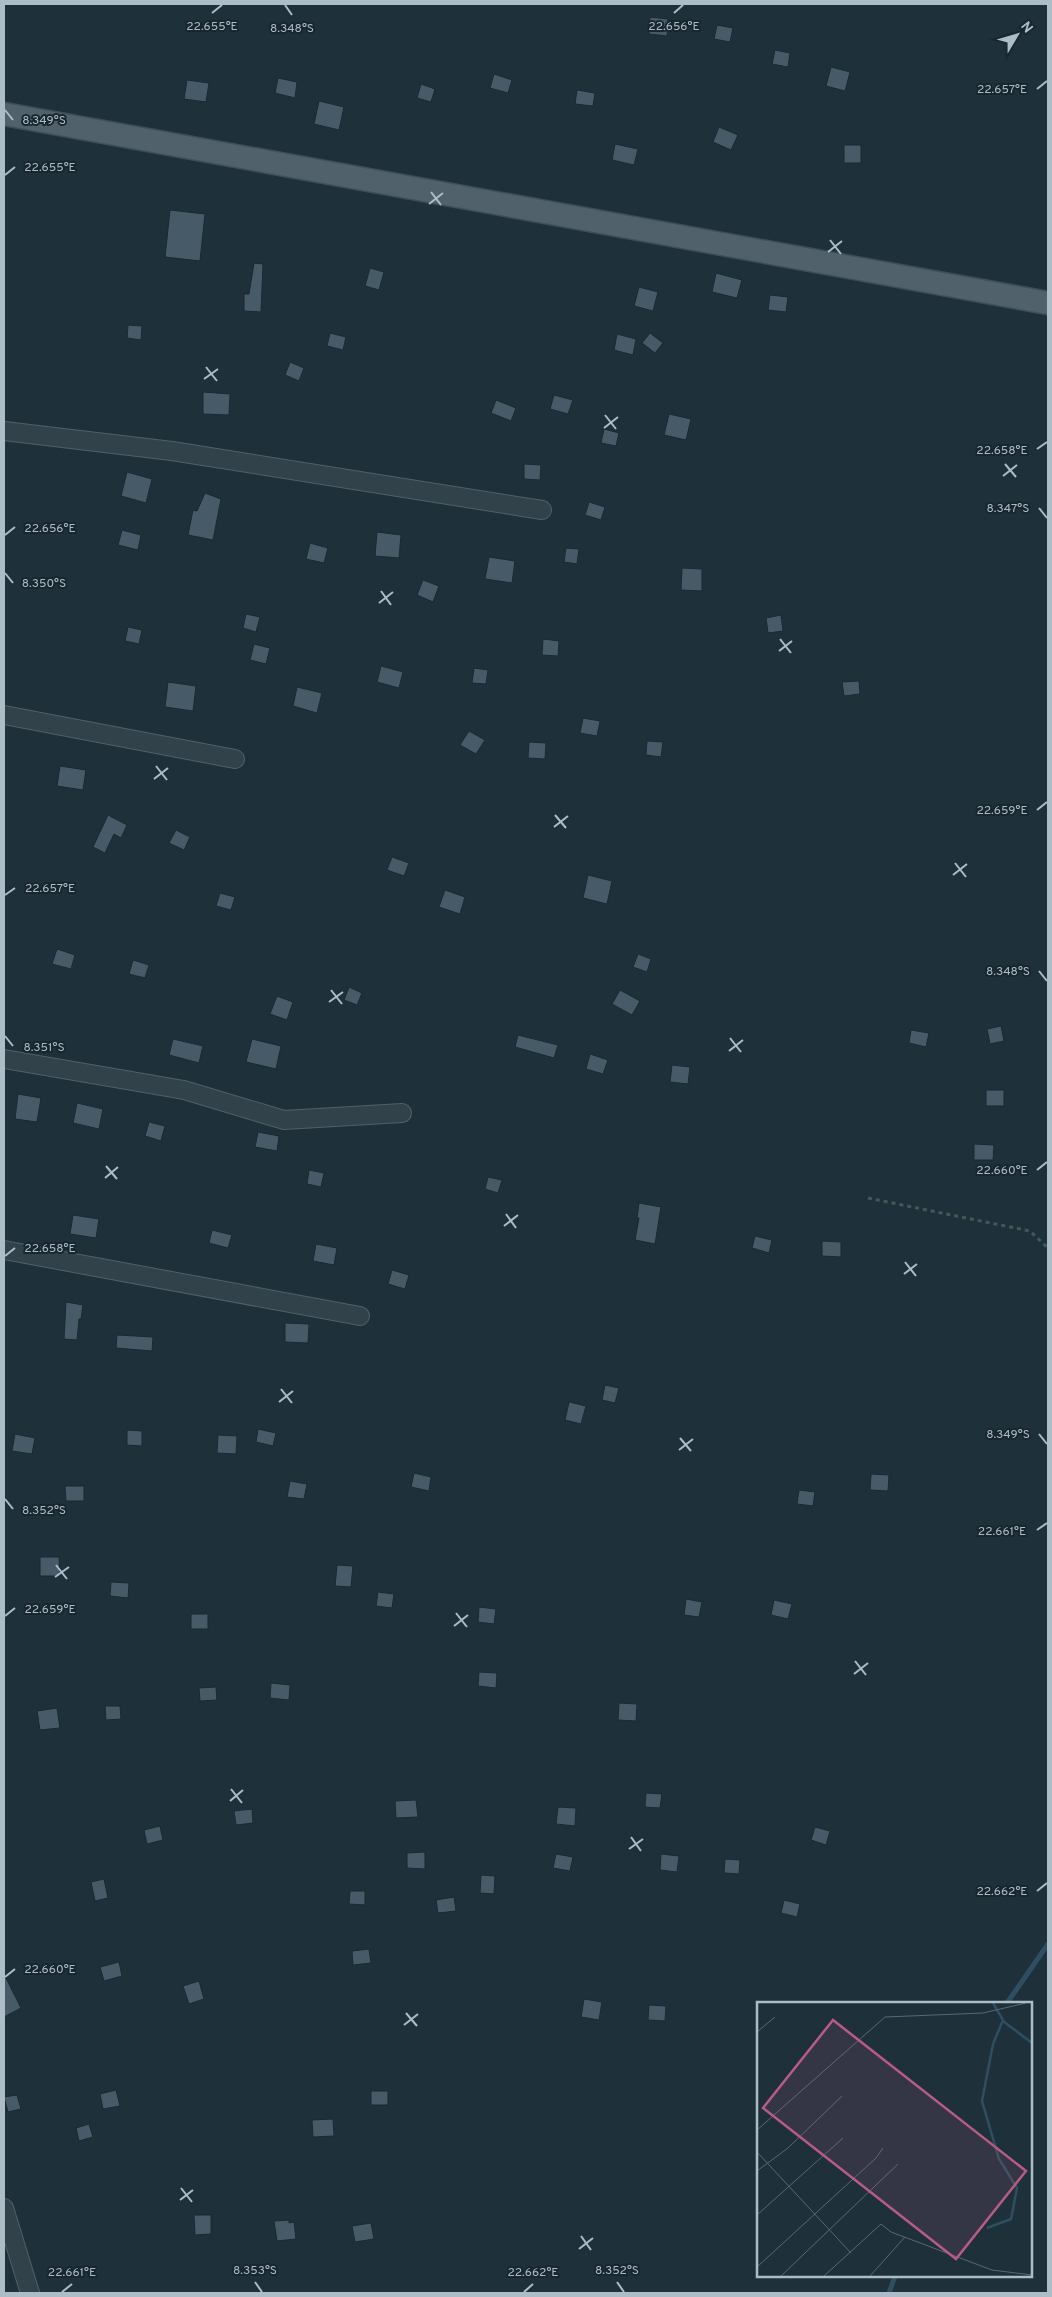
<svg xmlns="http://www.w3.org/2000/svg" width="1052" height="2297" font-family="Overpass,sans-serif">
<rect width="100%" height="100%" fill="#1e313a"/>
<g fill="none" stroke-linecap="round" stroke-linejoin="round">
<!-- stream -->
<path stroke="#2e4f61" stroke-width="5" d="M 1007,2003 L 1048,1944
M 889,2293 L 895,2276"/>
</g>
<!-- building -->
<path fill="#465b67" stroke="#1a2931" d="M 650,17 L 668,19 L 667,36 L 649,34 Z
M 717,25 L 733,28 L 730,42 L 714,39 Z
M 775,50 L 790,53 L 788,67 L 772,64 Z
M 831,67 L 850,72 L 845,91 L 826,86 Z
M 494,74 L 512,80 L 508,93 L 490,88 Z
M 278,78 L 297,82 L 295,98 L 275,93 Z
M 187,80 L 209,83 L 206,102 L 184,99 Z
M 421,84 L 435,89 L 431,102 L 417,98 Z
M 577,90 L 595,93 L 593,106 L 575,104 Z
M 319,101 L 344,107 L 339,130 L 314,124 Z
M 719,127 L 738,135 L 731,150 L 713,142 Z
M 615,144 L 638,149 L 634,165 L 612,160 Z
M 844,145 L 861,145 L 861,163 L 844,163 Z
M 170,210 L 205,214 L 200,261 L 165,257 Z
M 254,263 L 263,264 L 261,312 L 244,311 L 244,294 L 249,294 Z
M 370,268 L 384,272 L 379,290 L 365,286 Z
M 716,273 L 742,280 L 737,298 L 712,292 Z
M 639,287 L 658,292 L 653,311 L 634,306 Z
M 770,295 L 788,297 L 786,312 L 768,310 Z
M 128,325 L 142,326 L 141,340 L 127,338 Z
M 330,333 L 346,337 L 343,350 L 327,346 Z
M 650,333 L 663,343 L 655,353 L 642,343 Z
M 617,334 L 636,339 L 633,355 L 614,350 Z
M 290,362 L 304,368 L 299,381 L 285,375 Z
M 203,392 L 230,394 L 229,415 L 203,414 Z
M 554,395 L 573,400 L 568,414 L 550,409 Z
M 496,400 L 516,408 L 511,421 L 491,413 Z
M 669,414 L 691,419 L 686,440 L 664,435 Z
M 604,429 L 619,433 L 616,446 L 601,443 Z
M 524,464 L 541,465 L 540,480 L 524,479 Z
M 127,472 L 152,479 L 146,503 L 121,496 Z
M 205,493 L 221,499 L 213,540 L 188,535 L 193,510 L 197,511 Z
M 589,502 L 605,507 L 601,520 L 585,515 Z
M 122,530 L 141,535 L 138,550 L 118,545 Z
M 377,532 L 401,535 L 399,558 L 375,556 Z
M 310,543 L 328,548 L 324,563 L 306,559 Z
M 566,548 L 579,549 L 577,564 L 564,562 Z
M 489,557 L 515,561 L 512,583 L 485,579 Z
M 682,568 L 702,569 L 702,591 L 681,590 Z
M 423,580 L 439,586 L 433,602 L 417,595 Z
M 246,614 L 260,617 L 256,632 L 243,628 Z
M 781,615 L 783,631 L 768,633 L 766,618 Z
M 128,627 L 142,630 L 139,644 L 125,641 Z
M 543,639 L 559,641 L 558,656 L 542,655 Z
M 254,644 L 270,648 L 266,664 L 250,660 Z
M 381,666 L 403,672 L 399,688 L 377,682 Z
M 474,668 L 488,670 L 486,684 L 472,683 Z
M 859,681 L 860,694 L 844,696 L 842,682 Z
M 168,682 L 196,686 L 193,711 L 165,707 Z
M 297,687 L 322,693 L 317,713 L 293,706 Z
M 583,718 L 600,721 L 597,736 L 580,733 Z
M 469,731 L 485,740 L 476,754 L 460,745 Z
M 647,741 L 663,742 L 661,757 L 646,755 Z
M 529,742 L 546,743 L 545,759 L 528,758 Z
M 60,766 L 86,770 L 83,790 L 57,786 Z
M 108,815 L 127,825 L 121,838 L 114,834 L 105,853 L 93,847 Z
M 176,830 L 190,837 L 184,850 L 169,843 Z
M 392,857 L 409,863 L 404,876 L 387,870 Z
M 588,875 L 612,881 L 607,904 L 583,898 Z
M 445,890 L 465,897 L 460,914 L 439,907 Z
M 220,893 L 235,897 L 231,910 L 216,906 Z
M 57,949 L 75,955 L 71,969 L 52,964 Z
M 638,954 L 651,959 L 647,972 L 633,967 Z
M 133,960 L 149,965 L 145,978 L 129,974 Z
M 349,987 L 362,993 L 357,1005 L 344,1000 Z
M 620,990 L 640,1001 L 632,1015 L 612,1004 Z
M 277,996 L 293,1002 L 287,1020 L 270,1014 Z
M 1001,1026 L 1004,1041 L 990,1044 L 987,1029 Z
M 911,1030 L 929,1033 L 926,1047 L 909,1043 Z
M 518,1035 L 558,1045 L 554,1058 L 515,1047 Z
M 173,1039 L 203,1046 L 199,1063 L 169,1055 Z
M 252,1039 L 281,1046 L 276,1069 L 246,1062 Z
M 590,1054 L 608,1060 L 603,1074 L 586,1069 Z
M 672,1065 L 690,1067 L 688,1084 L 670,1082 Z
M 986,1090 L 1004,1090 L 1004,1106 L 986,1106 Z
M 18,1094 L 41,1098 L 37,1122 L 15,1119 Z
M 77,1103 L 103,1109 L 99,1129 L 73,1123 Z
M 149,1122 L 165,1126 L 161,1141 L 145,1136 Z
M 258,1132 L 279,1136 L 277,1151 L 255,1147 Z
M 974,1144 L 994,1145 L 993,1160 L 974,1160 Z
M 309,1170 L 324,1173 L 321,1187 L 307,1184 Z
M 488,1177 L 502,1180 L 498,1193 L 485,1189 Z
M 639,1203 L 661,1207 L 655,1244 L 635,1240 L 639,1218 L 637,1218 Z
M 73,1215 L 99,1219 L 96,1238 L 70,1234 Z
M 212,1230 L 232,1235 L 228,1248 L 209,1243 Z
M 755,1236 L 772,1240 L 769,1253 L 752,1248 Z
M 822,1241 L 841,1242 L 841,1257 L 822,1256 Z
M 316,1244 L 337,1248 L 334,1265 L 313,1261 Z
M 392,1270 L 409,1275 L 405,1289 L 388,1284 Z
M 66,1302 L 83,1305 L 81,1319 L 79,1319 L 77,1340 L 64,1339 Z
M 285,1323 L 309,1324 L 308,1343 L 285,1342 Z
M 117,1335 L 153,1337 L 152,1351 L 116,1348 Z
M 605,1385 L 619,1388 L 615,1403 L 602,1400 Z
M 569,1402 L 586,1406 L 581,1424 L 565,1420 Z
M 258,1429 L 276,1433 L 273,1446 L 256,1442 Z
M 127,1430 L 142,1431 L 142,1446 L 127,1445 Z
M 15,1434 L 35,1438 L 32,1454 L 12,1451 Z
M 218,1435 L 237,1436 L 236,1454 L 217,1453 Z
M 414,1473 L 431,1477 L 429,1491 L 411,1487 Z
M 871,1474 L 889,1475 L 888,1491 L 870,1490 Z
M 290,1481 L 307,1484 L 304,1499 L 287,1497 Z
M 65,1486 L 84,1486 L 84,1501 L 66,1501 Z
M 799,1490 L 815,1492 L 813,1506 L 797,1504 Z
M 40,1557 L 59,1557 L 60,1576 L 40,1576 Z
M 337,1565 L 353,1566 L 351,1587 L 335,1586 Z
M 111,1582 L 129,1583 L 128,1598 L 110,1596 Z
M 378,1592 L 394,1594 L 392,1608 L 376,1606 Z
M 686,1599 L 702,1602 L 699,1617 L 684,1615 Z
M 774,1600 L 792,1604 L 788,1619 L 771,1615 Z
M 479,1607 L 496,1609 L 494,1624 L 478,1622 Z
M 191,1614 L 208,1614 L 208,1629 L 191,1629 Z
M 479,1672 L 497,1673 L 496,1688 L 478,1686 Z
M 271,1683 L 290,1685 L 289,1700 L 270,1698 Z
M 216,1687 L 217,1700 L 200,1701 L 199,1688 Z
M 619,1703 L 637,1704 L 636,1721 L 618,1720 Z
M 105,1706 L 120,1706 L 121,1719 L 106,1720 Z
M 57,1708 L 60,1728 L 40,1730 L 37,1711 Z
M 646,1793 L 662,1794 L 660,1808 L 645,1807 Z
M 416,1800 L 418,1817 L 396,1818 L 395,1801 Z
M 558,1807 L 576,1808 L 575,1826 L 556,1824 Z
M 252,1809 L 253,1823 L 236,1825 L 234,1811 Z
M 160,1826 L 163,1840 L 147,1844 L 144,1830 Z
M 815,1827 L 830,1831 L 826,1845 L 811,1840 Z
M 425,1852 L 425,1869 L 407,1868 L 407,1853 Z
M 556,1854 L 573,1857 L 570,1871 L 553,1868 Z
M 661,1854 L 679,1856 L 677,1872 L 660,1870 Z
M 725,1859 L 740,1860 L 739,1874 L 724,1873 Z
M 481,1875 L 495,1876 L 494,1894 L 480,1893 Z
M 104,1879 L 108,1898 L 95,1901 L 91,1882 Z
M 350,1891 L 365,1891 L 365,1905 L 349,1904 Z
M 454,1897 L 456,1911 L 438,1913 L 436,1900 Z
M 784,1900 L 800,1904 L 797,1917 L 781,1913 Z
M 369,1949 L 371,1963 L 353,1965 L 352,1951 Z
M 119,1962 L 122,1976 L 104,1981 L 100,1967 Z
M 4,1974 L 21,2008 L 4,2017 Z
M 199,1981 L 204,1999 L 189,2004 L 183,1986 Z
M 584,1999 L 602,2002 L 599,2020 L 581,2017 Z
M 649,2005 L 666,2006 L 665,2021 L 648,2020 Z
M 116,2090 L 120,2106 L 103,2109 L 100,2094 Z
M 371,2091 L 388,2091 L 388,2105 L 371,2105 Z
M 17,2095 L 21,2109 L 8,2112 L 4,2097 Z
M 333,2119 L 334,2136 L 313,2137 L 312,2120 Z
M 89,2124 L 93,2137 L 79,2141 L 76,2128 Z
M 194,2215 L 211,2215 L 211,2234 L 195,2235 Z
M 289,2220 L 289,2223 L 294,2222 L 296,2239 L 277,2241 L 274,2221 Z
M 371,2223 L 374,2239 L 355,2242 L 352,2226 Z"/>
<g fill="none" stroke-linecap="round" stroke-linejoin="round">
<!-- minor casing -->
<g stroke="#506068" stroke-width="20">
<path id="minor" d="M 4,431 L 172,451 L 542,510
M 4,715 L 235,759
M 4,1059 L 184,1090 L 284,1120 L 402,1113
M 4,1250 L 360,1316
M 4,2208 L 30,2293"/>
</g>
<!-- major casing -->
<g stroke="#3f4e57" stroke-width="25">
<path id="major" d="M 4,114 L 1048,303"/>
</g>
<!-- path -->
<path stroke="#405a57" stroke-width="3" stroke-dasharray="4 4" stroke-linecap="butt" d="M 868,1198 L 1030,1231 L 1048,1248"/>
<!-- minor -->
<use href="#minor" stroke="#32424b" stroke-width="18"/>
<!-- major -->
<use href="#major" stroke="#50616b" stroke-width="22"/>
</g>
<!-- ticks -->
<path fill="none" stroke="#adbdc7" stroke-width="2" d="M 285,5 L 292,15M 212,13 L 222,5M 674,13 L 683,5M 1037,89 L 1047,81M 5,110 L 13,120M 5,175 L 15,167M 431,192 L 441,205M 429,204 L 443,193M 830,240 L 841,254M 828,252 L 842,241M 206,367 L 217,381M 204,379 L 218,369M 605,415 L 616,429M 604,428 L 618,417M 1037,449 L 1047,442M 1005,464 L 1016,477M 1003,476 L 1017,465M 1039,508 L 1047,518M 5,535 L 15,527M 5,573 L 13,583M 381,591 L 391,605M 379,603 L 393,592M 780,639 L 791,653M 779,651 L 792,641M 156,766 L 167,780M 154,779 L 168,768M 1037,810 L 1047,802M 555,815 L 566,828M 554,827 L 568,816M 955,863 L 966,877M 953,875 L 967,864M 5,895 L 15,888M 1039,971 L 1047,981M 331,990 L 342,1004M 329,1002 L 343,992M 5,1036 L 13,1046M 730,1038 L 741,1052M 729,1051 L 743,1040M 106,1166 L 117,1179M 1037,1170 L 1047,1162M 105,1178 L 118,1167M 506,1214 L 516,1228M 504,1226 L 518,1215M 5,1256 L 15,1248M 905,1262 L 916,1276M 904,1274 L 917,1264M 281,1389 L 292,1403M 279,1402 L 293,1391M 1039,1434 L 1047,1444M 680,1438 L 691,1451M 679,1450 L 693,1439M 5,1499 L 13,1509M 1037,1530 L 1047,1523M 56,1565 L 67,1579M 55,1577 L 69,1567M 456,1613 L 467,1627M 5,1616 L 15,1608M 454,1626 L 468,1615M 855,1661 L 866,1675M 854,1674 L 868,1663M 231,1789 L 242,1803M 230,1801 L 243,1790M 631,1837 L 641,1851M 629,1849 L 643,1839M 1037,1891 L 1047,1883M 5,1977 L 15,1969M 406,2013 L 417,2026M 404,2025 L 418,2014M 181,2188 L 192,2202M 180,2200 L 193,2190M 581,2236 L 591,2250M 579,2249 L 593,2238M 255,2282 L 262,2292M 617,2282 L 624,2292M 62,2292 L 72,2284M 524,2292 L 533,2284"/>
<!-- overview -->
<g transform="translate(757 2002)">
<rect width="275" height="275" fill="#1e313a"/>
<path fill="none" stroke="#2e4f61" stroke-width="2.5" d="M 246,19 L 275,41M 230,226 L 254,217 L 260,186 L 242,157 L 225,99 L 236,42 L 246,18 L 236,1"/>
<path fill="none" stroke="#576972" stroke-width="1" d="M 0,30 L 18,15M 0,128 L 128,15 L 226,11 L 269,1M 0,150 L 94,251M 0,169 L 31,146 L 85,94M 0,213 L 86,136M 0,265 L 119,156 L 126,146M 24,274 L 141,162M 67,274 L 124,222 L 134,230 L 235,268 L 275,273M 113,274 L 148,235"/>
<path fill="#ba5a86" fill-opacity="0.15" stroke="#ba5a86" stroke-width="2.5" d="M 76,18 L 269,169 L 199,257 L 6,106 Z"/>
<rect width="275" height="275" fill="none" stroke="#adbdc7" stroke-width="2.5"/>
</g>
<g font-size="12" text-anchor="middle" fill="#adbdc7" stroke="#18272f" stroke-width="4" stroke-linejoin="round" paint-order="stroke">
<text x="212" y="30">22.655°E</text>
<text x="674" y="30">22.656°E</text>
<text x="292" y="32">8.348°S</text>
<text x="1002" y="93">22.657°E</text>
<text x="44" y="124">8.349°S</text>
<text x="50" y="171">22.655°E</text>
<text x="1002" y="454">22.658°E</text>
<text x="1008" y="512">8.347°S</text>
<text x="50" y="532">22.656°E</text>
<text x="44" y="587">8.350°S</text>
<text x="1002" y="814">22.659°E</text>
<text x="50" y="892">22.657°E</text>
<text x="1008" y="975">8.348°S</text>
<text x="44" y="1051">8.351°S</text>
<text x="1002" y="1174">22.660°E</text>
<text x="50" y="1252">22.658°E</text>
<text x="1008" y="1438">8.349°S</text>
<text x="44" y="1514">8.352°S</text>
<text x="1002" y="1535">22.661°E</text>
<text x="50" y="1613">22.659°E</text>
<text x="1002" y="1895">22.662°E</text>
<text x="50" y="1973">22.660°E</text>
<text x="255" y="2274">8.353°S</text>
<text x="617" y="2274">8.352°S</text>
<text x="72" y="2276">22.661°E</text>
<text x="533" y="2276">22.662°E</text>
</g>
<!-- border -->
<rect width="1052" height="2297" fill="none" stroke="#adbdc7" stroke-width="10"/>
<!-- north arrow -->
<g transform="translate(1017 35) rotate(52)" stroke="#18272f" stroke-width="4" paint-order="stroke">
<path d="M0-4L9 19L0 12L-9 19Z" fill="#adbdc7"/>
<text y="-8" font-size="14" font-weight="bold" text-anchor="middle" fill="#adbdc7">N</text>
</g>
</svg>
